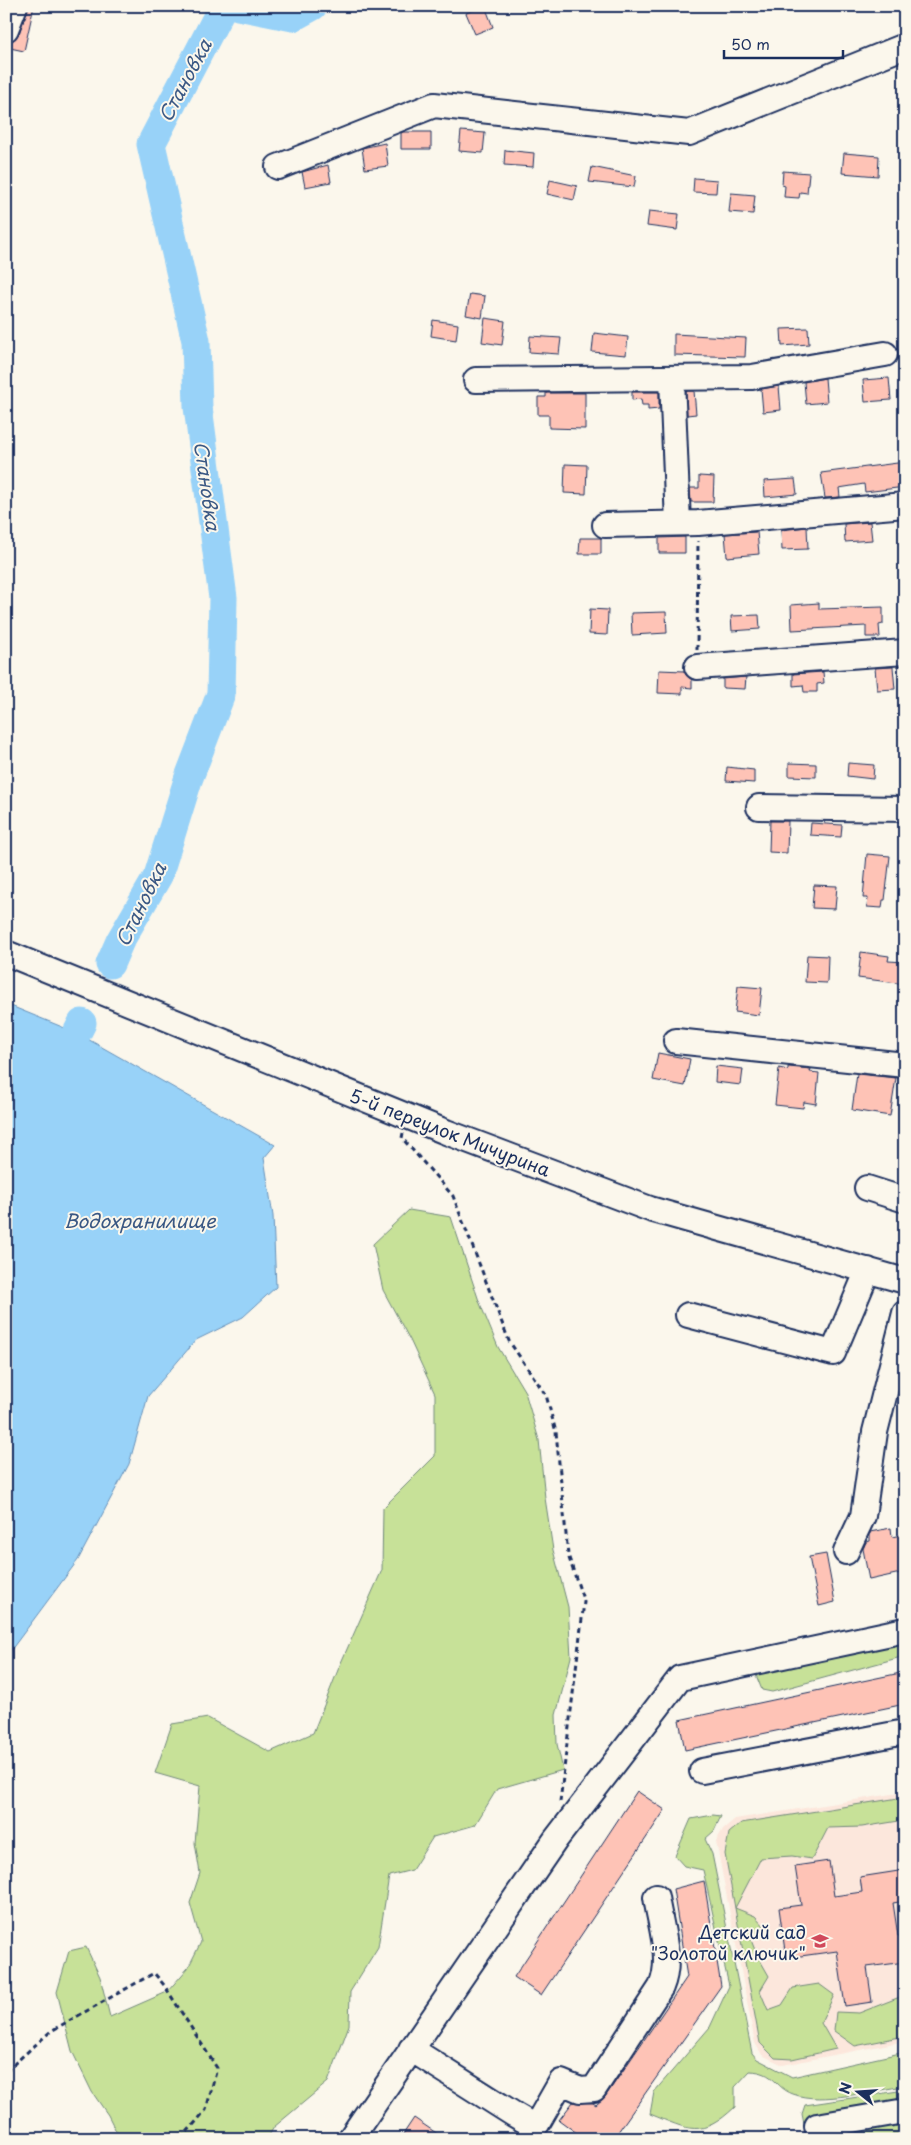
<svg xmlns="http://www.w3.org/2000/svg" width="911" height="2145" font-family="'Playpen Sans',sans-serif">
<rect width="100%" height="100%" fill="#fbf7ec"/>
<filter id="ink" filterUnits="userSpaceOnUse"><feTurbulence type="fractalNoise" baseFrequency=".02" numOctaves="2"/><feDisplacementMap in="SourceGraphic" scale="10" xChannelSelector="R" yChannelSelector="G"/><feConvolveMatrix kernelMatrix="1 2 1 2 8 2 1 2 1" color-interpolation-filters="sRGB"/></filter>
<g filter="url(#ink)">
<!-- built -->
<path fill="#fce7dc" d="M 905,1792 L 905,2041 L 783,2065 L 762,2055 L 755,2043 L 716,1841 L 723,1829 L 735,1819 Z"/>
<!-- green -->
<path fill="#c7e198" stroke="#71887b" d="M 409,1210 L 451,1217 L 479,1301 L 498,1347 L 525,1392 L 539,1440 L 545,1498 L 553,1550 L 568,1607 L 571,1657 L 556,1715 L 557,1744 L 563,1770 L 497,1789 L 475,1825 L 433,1837 L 412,1870 L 389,1876 L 378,1947 L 350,1992 L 349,2025 L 328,2082 L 274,2127 L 267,2139 L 120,2139 L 108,2115 L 92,2092 L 72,2051 L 57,1992 L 69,1951 L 86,1947 L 100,1977 L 110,2017 L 167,1992 L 188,1968 L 201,1942 L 190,1903 L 200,1873 L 195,1843 L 200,1786 L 155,1773 L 172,1724 L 208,1718 L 270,1752 L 313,1733 L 340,1665 L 382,1570 L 383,1508 L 435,1456 L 435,1394 L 410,1340 L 383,1290 L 373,1244 Z
M 905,1638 L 905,1656 L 772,1692 L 762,1690 L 754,1670 Z
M 905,1797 L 905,1820 L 862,1827 L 828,1828 L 812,1859 L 792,1856 L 761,1858 L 735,1908 L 755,1916 L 767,1929 L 751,1940 L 757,1955 L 769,1976 L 760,1991 L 768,2010 L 782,2005 L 793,1988 L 819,1984 L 834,1995 L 821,2023 L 836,2049 L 792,2059 L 775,2058 L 760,2043 L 725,1854 L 729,1833 L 741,1823 Z
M 713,1815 L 721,1816 L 714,1831 L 705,1839 L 712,1854 L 752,2053 L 757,2059 L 792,2077 L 905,2052 L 905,2086 C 874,2090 822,2105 793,2094 C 774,2087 776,2072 750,2071 L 735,2087 L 735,2107 C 701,2139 690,2130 650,2114 L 654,2092 L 710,2027 L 729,1986 L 703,1870 L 684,1866 L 675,1856 L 691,1819 Z
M 905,1995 L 905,2036 L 855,2046 L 834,2031 L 836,2012 L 859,2013 Z
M 905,2090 L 905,2136 C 876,2142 835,2141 806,2134 L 802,2114 L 805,2105 Z"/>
<!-- water -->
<path fill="#98d2f8" stroke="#6691ba" d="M 6,1004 L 77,1033 L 275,1145 L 264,1158 L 273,1216 L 276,1287 L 243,1317 L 196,1340 L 148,1396 L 129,1464 L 78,1560 L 11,1650 L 6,1660 Z"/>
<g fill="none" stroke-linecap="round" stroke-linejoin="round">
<!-- river -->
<path stroke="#98d2f8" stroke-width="29" d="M 238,6 L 293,17 L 313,6
M 110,964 L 120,941 L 158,876 L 188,780 L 221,694 L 223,598 L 198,407 L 196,341 L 151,144 L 223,6
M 77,1033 L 82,1023"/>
</g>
<!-- building -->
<path fill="#fec3b6" stroke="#1b2f5e" d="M 28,6 L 34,6 L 24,51 L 10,48 L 11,41 L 19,34 Z
M 485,6 L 493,27 L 475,34 L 466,13 Z
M 461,131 L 485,133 L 483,153 L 459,151 Z
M 403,132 L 431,132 L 431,149 L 401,149 L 401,133 Z
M 385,143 L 388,166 L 365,169 L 362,148 Z
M 505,150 L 534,153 L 533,167 L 504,165 Z
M 844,153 L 879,156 L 878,176 L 842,173 Z
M 328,165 L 331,182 L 305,187 L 302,172 Z
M 592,167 L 636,176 L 634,187 L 589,182 Z
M 783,171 L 809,173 L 807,193 L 800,192 L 799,198 L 784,197 L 785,186 L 782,185 Z
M 694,178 L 717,180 L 716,193 L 693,192 Z
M 550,180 L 577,186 L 574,200 L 547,194 Z
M 731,193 L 755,195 L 753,214 L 729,212 Z
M 649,211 L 679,214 L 677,230 L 647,226 Z
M 470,294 L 485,296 L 482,318 L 466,315 Z
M 485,318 L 505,321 L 502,345 L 482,342 Z
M 433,320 L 458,324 L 456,340 L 431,336 Z
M 808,328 L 809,344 L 782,346 L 781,329 Z
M 594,333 L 628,337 L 626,355 L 592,352 Z
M 674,334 L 746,338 L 745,357 L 674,355 Z
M 530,336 L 561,338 L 559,354 L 529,352 Z
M 825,378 L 827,402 L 806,404 L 804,382 Z
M 889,378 L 891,400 L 865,402 L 863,380 Z
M 779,386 L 781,410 L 763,412 L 761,389 Z
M 686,391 L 694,391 L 696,414 L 687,415 Z
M 632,392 L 659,392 L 659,409 L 648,410 L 648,405 L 642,405 L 641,399 L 632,400 Z
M 546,393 L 585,393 L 585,429 L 549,428 L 549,415 L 538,415 L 538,397 L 546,397 Z
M 905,462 L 905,487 L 865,492 L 864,484 L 839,488 L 840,497 L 825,498 L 821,473 Z
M 565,464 L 587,465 L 586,494 L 564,493 Z
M 699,476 L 714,477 L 713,502 L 691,502 L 690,488 L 699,488 Z
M 795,479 L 797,494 L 765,497 L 764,481 Z
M 870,522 L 872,540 L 845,542 L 844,524 Z
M 807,527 L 808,549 L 782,550 L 781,530 Z
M 757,532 L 759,554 L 727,557 L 725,534 Z
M 685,537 L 685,553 L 659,553 L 659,538 Z
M 580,538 L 601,538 L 601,554 L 579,554 Z
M 819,603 L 819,609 L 883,607 L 883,624 L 879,625 L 880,637 L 866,637 L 866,626 L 792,630 L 791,605 Z
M 590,609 L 608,610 L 607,635 L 589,634 Z
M 666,612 L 667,633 L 632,635 L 631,613 Z
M 759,615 L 760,629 L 732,631 L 731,616 Z
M 893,667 L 895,689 L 877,690 L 875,668 Z
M 659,670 L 684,671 L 686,675 L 692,680 L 692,688 L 682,687 L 682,694 L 658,693 Z
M 823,672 L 824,683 L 817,684 L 817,692 L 804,692 L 803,685 L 793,686 L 793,674 Z
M 746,677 L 745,689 L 723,688 L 723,679 Z
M 789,763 L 816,764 L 816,777 L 789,776 Z
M 848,763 L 874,765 L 873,779 L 847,776 Z
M 727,767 L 754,770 L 754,783 L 726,781 Z
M 770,821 L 788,821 L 787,853 L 769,852 Z
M 811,823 L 842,825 L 841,837 L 810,835 Z
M 867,854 L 890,856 L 885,900 L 883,900 L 882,908 L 867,907 L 868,898 L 863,898 Z
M 814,885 L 837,886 L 835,909 L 812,908 Z
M 861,952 L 889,956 L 888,961 L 905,962 L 905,984 L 858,978 Z
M 807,955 L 828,956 L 827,983 L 805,982 Z
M 738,986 L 762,988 L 759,1015 L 735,1012 Z
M 658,1053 L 690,1059 L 685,1086 L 653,1080 Z
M 716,1066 L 743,1069 L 741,1085 L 715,1082 Z
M 788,1067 L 811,1069 L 810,1072 L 819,1073 L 816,1104 L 804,1102 L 803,1108 L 775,1105 L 779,1068 L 788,1070 Z
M 857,1074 L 896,1078 L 890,1116 L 852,1110 Z
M 891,1528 L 892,1537 L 905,1534 L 905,1572 L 869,1580 L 863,1549 L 866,1542 L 870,1541 L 870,1532 Z
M 826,1554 L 835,1602 L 819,1606 L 809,1557 Z
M 905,1672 L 905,1704 L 685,1750 L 679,1720 Z
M 637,1791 L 665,1810 L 541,1995 L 514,1977 Z
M 829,1861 L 834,1896 L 862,1892 L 860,1877 L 905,1870 L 905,1901 L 893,1903 L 898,1936 L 905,1935 L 905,1962 L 867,1967 L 872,2002 L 845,2006 L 837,1951 L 786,1958 L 779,1908 L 801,1905 L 795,1866 Z
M 704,1881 L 721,1986 L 613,2139 L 585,2139 L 559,2120 L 573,2102 L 593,2103 L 596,2105 L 605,2097 L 687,1977 L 673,1889 Z
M 414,2118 L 445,2139 L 400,2139 Z"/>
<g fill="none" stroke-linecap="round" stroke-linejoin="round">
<!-- minor casing -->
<g stroke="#1b2f5e" stroke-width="28">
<path id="minor" d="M 6,29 L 15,6
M 278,167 L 434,105 L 689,133 L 905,46
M 672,379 L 678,523
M 476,380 L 752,377 L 885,354
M 605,525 L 698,523 L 905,505
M 697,667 L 905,652
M 759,807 L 905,809
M 6,953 L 446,1132 L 650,1209 L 905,1281
M 676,1041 L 905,1065
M 867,1188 L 905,1200
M 688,1315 L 833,1353 L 868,1270
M 846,1552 L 863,1516 L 875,1432 L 905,1313
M 702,1771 L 905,1732
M 411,2049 L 515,2115 L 527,2122 L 537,2124 L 561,2082 L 580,2090 L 594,2089 L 661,1987 C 673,1959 660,1925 656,1897
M 350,2139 L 556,1839 L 680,1678 L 905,1630
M 820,2139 L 817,2126 L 905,2111"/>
</g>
<!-- path -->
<path stroke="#1b2f5e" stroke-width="3" stroke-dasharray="5 4" stroke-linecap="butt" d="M 697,650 L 698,541
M 403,1133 L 402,1138 L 453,1196 L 509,1341 L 546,1395 L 556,1432 L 568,1555 L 584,1602 L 560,1802
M 6,2071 L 51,2031 L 154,1973 L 164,1985 L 217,2068 L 206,2110 L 181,2139"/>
<!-- minor -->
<use href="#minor" stroke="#fbf7ec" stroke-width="24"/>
</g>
</g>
<!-- icons -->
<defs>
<g id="school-bare" transform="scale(1.35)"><path d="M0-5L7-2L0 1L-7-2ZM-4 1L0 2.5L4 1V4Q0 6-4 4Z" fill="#d1495b" stroke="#fbf7ec" stroke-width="2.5" paint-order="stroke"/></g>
</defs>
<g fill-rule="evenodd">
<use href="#school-bare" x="820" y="1941"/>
</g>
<g text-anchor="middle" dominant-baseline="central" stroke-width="4" stroke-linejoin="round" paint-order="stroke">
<!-- street labels -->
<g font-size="18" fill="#1b2f5e" stroke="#fbf7ec">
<text transform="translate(450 1132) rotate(21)">5-й переулок Мичурина</text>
</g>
<!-- poi labels -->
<g font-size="18" fill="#1b2f5e" stroke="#fbf7ec" text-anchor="end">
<text x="806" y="1931">Детский сад<tspan x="806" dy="21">"Золотой ключик"</tspan></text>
</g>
<!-- water labels -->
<g font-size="19" font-style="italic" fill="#3a5884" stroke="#fbf7ec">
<text transform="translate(184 80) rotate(-62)">Становка</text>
<text transform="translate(208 486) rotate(82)">Становка</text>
<text transform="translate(140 904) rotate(-64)">Становка</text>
<text x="140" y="1220">Водохранилище</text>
</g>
</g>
<!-- margin -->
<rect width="911" height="2145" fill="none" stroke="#fbf7ec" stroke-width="25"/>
<rect x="12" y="12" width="886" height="2120" fill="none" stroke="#1b2f5e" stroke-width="2" filter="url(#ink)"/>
<!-- north arrow -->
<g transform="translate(858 2092) rotate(287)" stroke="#fbf7ec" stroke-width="4" paint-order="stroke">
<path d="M0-4L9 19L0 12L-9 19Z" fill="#1b2f5e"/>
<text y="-8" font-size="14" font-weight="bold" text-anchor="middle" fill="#1b2f5e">N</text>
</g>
<!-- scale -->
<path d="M724 50v8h119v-8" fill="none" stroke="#1b2f5e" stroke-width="2.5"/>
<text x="731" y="50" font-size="15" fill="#1b2f5e" stroke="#fbf7ec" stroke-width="4" paint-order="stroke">50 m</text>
</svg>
